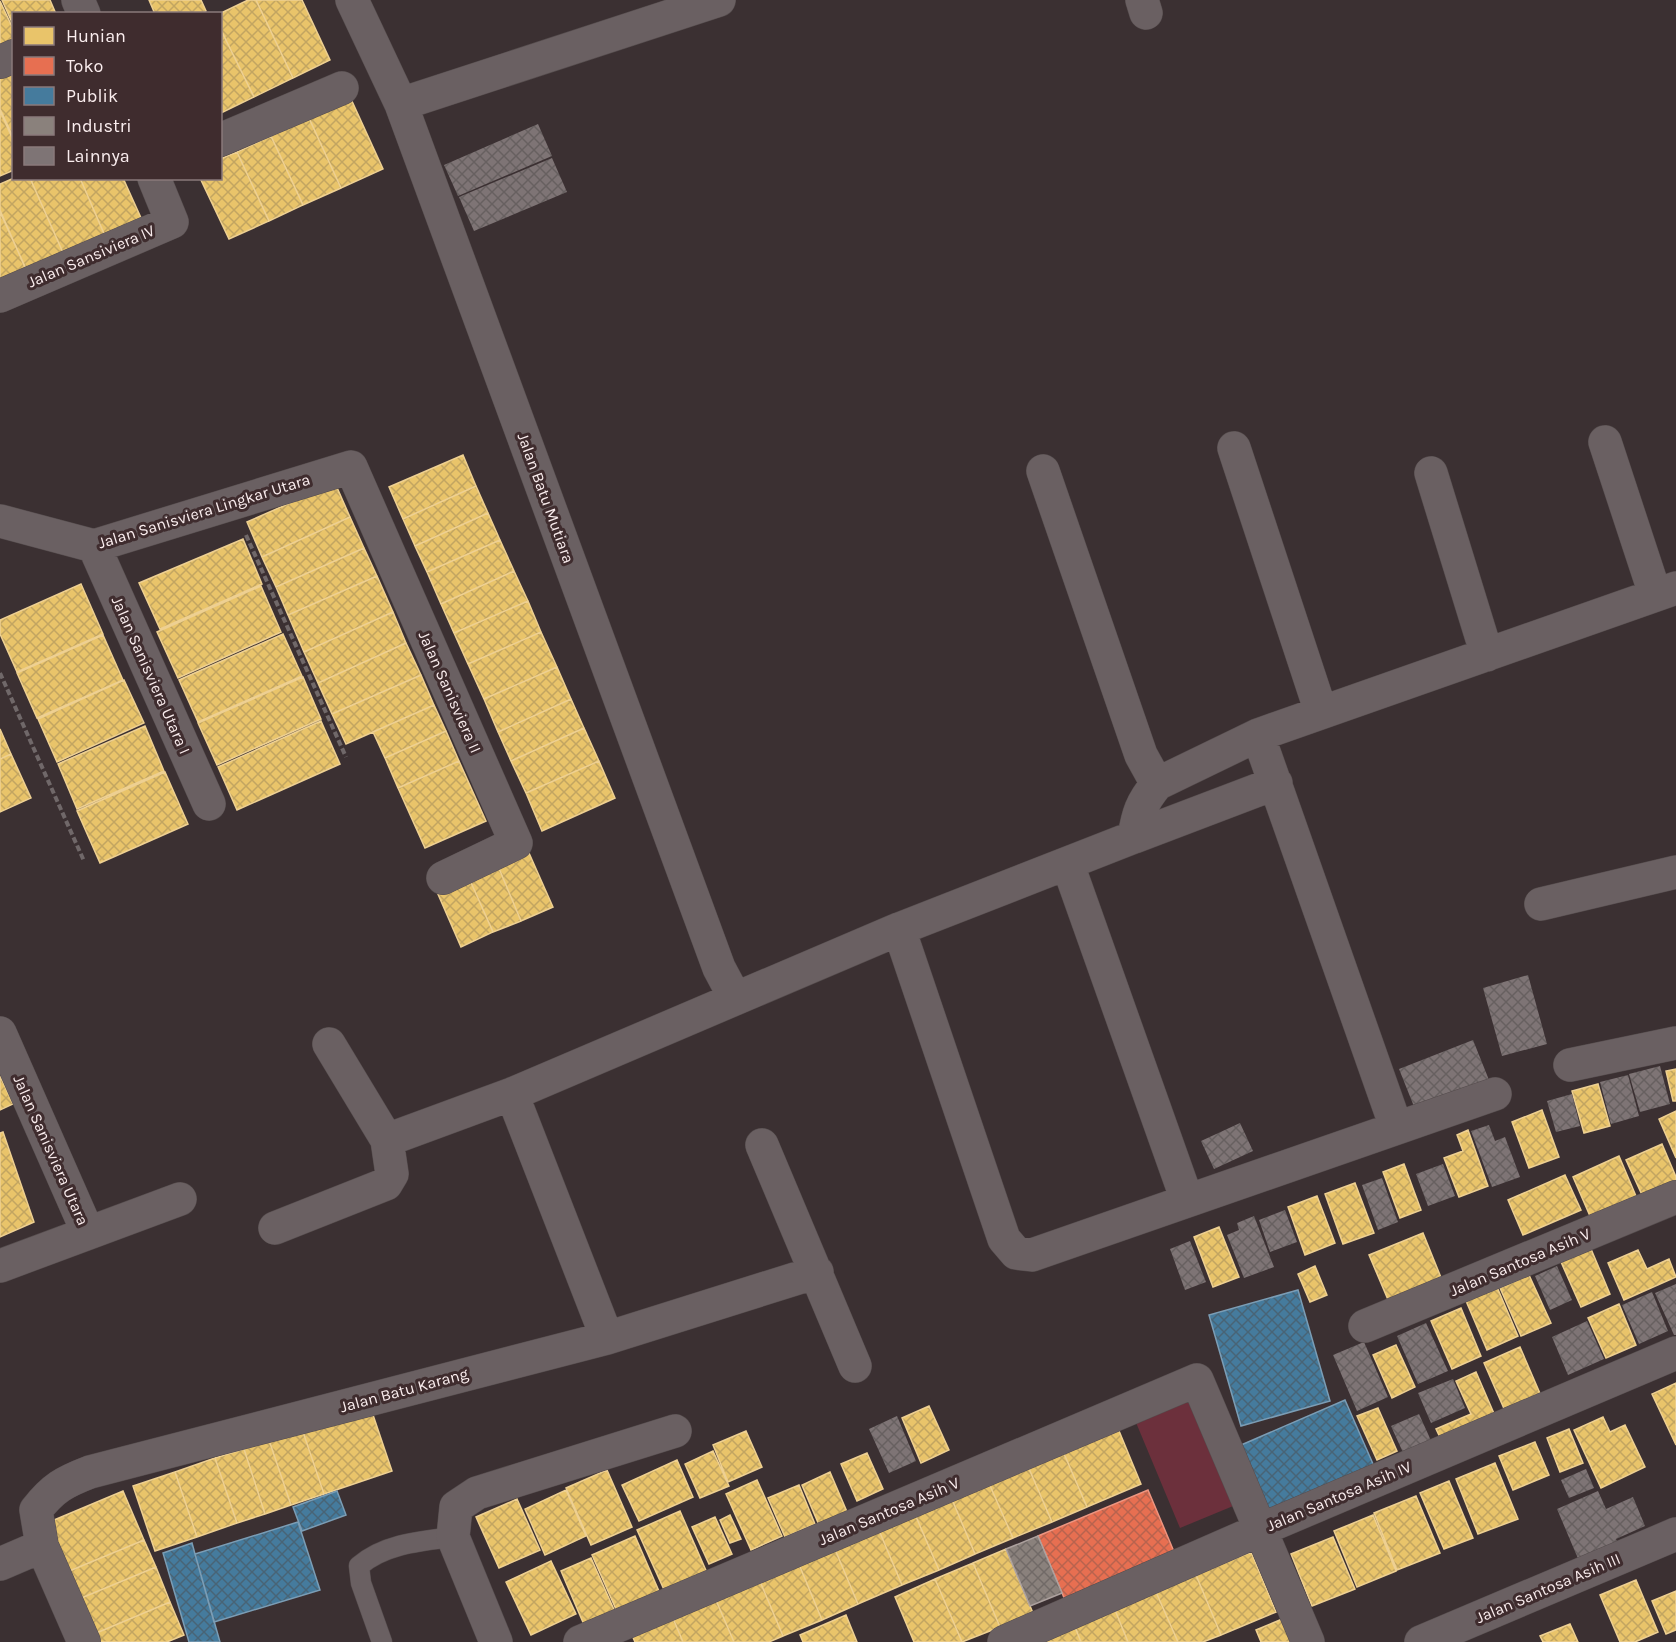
<svg xmlns="http://www.w3.org/2000/svg" width="1676" height="1642" font-family="Karla,sans-serif">
<defs>
<pattern id="homes-cross-hatch" width="8" height="8" patternUnits="userSpaceOnUse" patternTransform="scale(1.5)"><rect width="8" height="8" fill="#e9c46a"/><path d="M0 0l8 8M0 8l8-8" fill="none" stroke="#c2a561"/></pattern>
<pattern id="shops-cross-hatch" width="8" height="8" patternUnits="userSpaceOnUse" patternTransform="scale(1.5)"><rect width="8" height="8" fill="#e76f51"/><path d="M0 0l8 8M0 8l8-8" fill="none" stroke="#b8634e"/></pattern>
<pattern id="public-cross-hatch" width="8" height="8" patternUnits="userSpaceOnUse" patternTransform="scale(1.5)"><rect width="8" height="8" fill="#457b9d"/><path d="M0 0l8 8M0 8l8-8" fill="none" stroke="#486476"/></pattern>
<pattern id="industry-cross-hatch" width="8" height="8" patternUnits="userSpaceOnUse" patternTransform="scale(1.5)"><rect width="8" height="8" fill="#8a817c"/><path d="M0 0l8 8M0 8l8-8" fill="none" stroke="#716a67"/></pattern>
<pattern id="building-cross-hatch" width="8" height="8" patternUnits="userSpaceOnUse" patternTransform="scale(1.5)"><rect width="8" height="8" fill="#7e7475"/><path d="M0 0l8 8M0 8l8-8" fill="none" stroke="#676060"/></pattern>
</defs>
<rect width="100%" height="100%" fill="#3b3032"/>
<!-- park -->
<path fill="#6c303c" d="M 1190,1389 L 1238,1504 L 1180,1528 L 1132,1413 Z"/>
<!-- homes -->
<path fill="url(#homes-cross-hatch)" stroke="#eed092" stroke-width="1.5" d="M 2,0 L 50,0 L 56,14 L 14,14 L 14,27 Z
M 149,0 L 201,0 L 206,11 L 200,14 L 155,14 Z
M 248,0 L 256,0 L 293,78 L 254,97 L 220,28 L 219,14 Z
M 256,0 L 302,0 L 330,60 L 293,78 Z
M 0,1 L 14,31 L 14,44 L 0,50 Z
M 220,28 L 254,97 L 221,113 L 220,111 Z
M 14,70 L 14,139 L 0,109 L 0,76 Z
M 351,99 L 383,169 L 341,188 L 309,118 Z
M 0,111 L 14,142 L 14,170 L 0,176 Z
M 309,118 L 341,188 L 303,205 L 271,136 Z
M 271,136 L 303,205 L 269,221 L 237,152 Z
M 237,152 L 269,221 L 229,239 L 200,178 L 220,178 L 220,159 Z
M 14,178 L 30,178 L 64,255 L 27,272 L 0,210 L 0,184 Z
M 30,178 L 80,178 L 105,236 L 64,255 Z
M 80,178 L 123,178 L 142,220 L 105,236 Z
M 0,212 L 27,271 L 0,284 Z
M 463,455 L 476,486 L 403,519 L 389,487 Z
M 335,483 L 350,517 L 262,557 L 247,522 Z
M 476,486 L 488,513 L 415,546 L 403,519 Z
M 488,513 L 500,540 L 427,572 L 415,546 Z
M 350,517 L 364,548 L 276,587 L 262,557 Z
M 243,539 L 262,584 L 160,629 L 139,583 Z
M 500,540 L 514,571 L 441,604 L 427,572 Z
M 364,548 L 377,576 L 288,615 L 276,587 Z
M 514,571 L 528,601 L 454,633 L 441,604 Z
M 377,576 L 393,612 L 304,652 L 288,615 Z
M 81,584 L 103,634 L 17,672 L 0,634 L 0,620 Z
M 261,586 L 281,632 L 178,678 L 157,632 Z
M 528,601 L 541,632 L 468,664 L 454,633 Z
M 393,612 L 406,643 L 318,683 L 304,652 Z
M 541,632 L 557,667 L 484,699 L 468,664 Z
M 283,634 L 302,676 L 198,722 L 179,680 Z
M 103,635 L 123,680 L 37,718 L 17,673 Z
M 406,643 L 421,675 L 332,714 L 318,683 Z
M 557,667 L 571,699 L 498,732 L 484,699 Z
M 421,675 L 434,705 L 346,744 L 332,714 Z
M 303,677 L 321,719 L 217,765 L 198,723 Z
M 124,680 L 144,723 L 57,762 L 38,719 Z
M 571,699 L 584,728 L 511,761 L 498,732 Z
M 434,705 L 446,731 L 385,758 L 373,732 Z
M 321,721 L 340,764 L 237,810 L 218,767 Z
M 145,726 L 164,771 L 77,809 L 58,764 Z
M 584,728 L 599,761 L 526,793 L 511,761 Z
M 0,729 L 11,754 L 0,759 Z
M 446,731 L 459,761 L 398,788 L 385,758 Z
M 11,754 L 31,798 L 0,812 L 0,759 Z
M 459,761 L 486,821 L 425,848 L 398,788 Z
M 599,761 L 615,798 L 542,831 L 526,793 Z
M 165,772 L 188,824 L 100,863 L 77,811 Z
M 529,853 L 553,907 L 521,921 L 498,866 Z
M 498,866 L 521,921 L 493,932 L 469,878 Z
M 469,878 L 493,932 L 461,947 L 437,892 Z
M 1676,1069 L 1676,1101 L 1673,1101 L 1666,1071 Z
M 0,1076 L 13,1104 L 0,1110 Z
M 1598,1084 L 1610,1126 L 1584,1133 L 1572,1091 Z
M 1542,1110 L 1559,1157 L 1529,1168 L 1512,1122 Z
M 1676,1111 L 1676,1158 L 1659,1119 Z
M 1468,1130 L 1488,1186 L 1459,1197 L 1444,1158 L 1463,1151 L 1457,1135 Z
M 3,1132 L 34,1222 L 0,1237 L 0,1133 Z
M 1662,1144 L 1676,1177 L 1676,1183 L 1643,1197 L 1626,1160 Z
M 1619,1156 L 1636,1196 L 1590,1216 L 1573,1177 Z
M 1404,1164 L 1421,1210 L 1400,1218 L 1383,1172 Z
M 1565,1175 L 1581,1210 L 1523,1235 L 1508,1200 Z
M 1355,1183 L 1374,1233 L 1343,1244 L 1325,1194 Z
M 1317,1196 L 1335,1243 L 1305,1255 L 1288,1207 Z
M 1219,1227 L 1239,1277 L 1213,1287 L 1194,1237 Z
M 1423,1233 L 1442,1280 L 1389,1302 L 1369,1255 Z
M 1591,1249 L 1610,1294 L 1581,1307 L 1561,1262 Z
M 1638,1250 L 1647,1269 L 1669,1259 L 1676,1277 L 1624,1300 L 1608,1263 Z
M 1315,1266 L 1327,1295 L 1310,1302 L 1298,1274 Z
M 1529,1275 L 1551,1323 L 1521,1336 L 1500,1288 Z
M 1497,1287 L 1518,1336 L 1487,1350 L 1466,1301 Z
M 1619,1304 L 1636,1345 L 1606,1358 L 1588,1318 Z
M 1461,1308 L 1481,1356 L 1452,1369 L 1431,1321 Z
M 1396,1345 L 1415,1387 L 1392,1398 L 1373,1355 Z
M 1520,1347 L 1545,1405 L 1509,1420 L 1484,1363 Z
M 1476,1372 L 1499,1425 L 1445,1448 L 1436,1429 L 1471,1414 L 1456,1381 Z
M 1676,1383 L 1676,1445 L 1652,1394 Z
M 370,1406 L 392,1471 L 324,1494 L 302,1429 Z
M 929,1406 L 949,1450 L 921,1463 L 902,1418 Z
M 1378,1408 L 1397,1451 L 1377,1460 L 1357,1416 Z
M 1603,1417 L 1610,1432 L 1625,1425 L 1645,1467 L 1601,1488 L 1574,1430 Z
M 1117,1426 L 1141,1484 L 1087,1507 L 1062,1449 Z
M 302,1429 L 324,1494 L 291,1505 L 269,1440 Z
M 1569,1429 L 1583,1463 L 1560,1472 L 1547,1438 Z
M 746,1431 L 762,1467 L 728,1482 L 713,1445 Z
M 269,1440 L 291,1505 L 265,1514 L 244,1449 Z
M 1535,1442 L 1549,1475 L 1513,1490 L 1499,1456 Z
M 244,1449 L 265,1514 L 237,1523 L 215,1458 Z
M 1062,1449 L 1087,1507 L 1052,1522 L 1027,1464 Z
M 713,1451 L 729,1486 L 700,1498 L 685,1464 Z
M 867,1453 L 883,1489 L 857,1501 L 841,1464 Z
M 215,1458 L 237,1523 L 197,1537 L 175,1472 Z
M 677,1460 L 693,1497 L 639,1521 L 622,1485 Z
M 1495,1463 L 1518,1519 L 1478,1534 L 1456,1479 Z
M 1027,1464 L 1052,1522 L 1013,1538 L 988,1481 Z
M 607,1470 L 632,1527 L 591,1545 L 566,1488 Z
M 175,1472 L 197,1537 L 155,1551 L 133,1486 Z
M 830,1472 L 847,1512 L 819,1525 L 802,1485 Z
M 757,1480 L 782,1536 L 751,1550 L 726,1494 Z
M 988,1481 L 1013,1538 L 975,1554 L 951,1497 Z
M 1449,1481 L 1473,1538 L 1444,1549 L 1420,1493 Z
M 799,1485 L 815,1524 L 785,1537 L 768,1498 Z
M 566,1490 L 586,1536 L 545,1555 L 525,1509 Z
M 123,1491 L 144,1540 L 67,1572 L 47,1523 Z
M 1416,1496 L 1440,1553 L 1397,1570 L 1374,1513 Z
M 951,1497 L 975,1554 L 939,1570 L 914,1512 Z
M 517,1499 L 540,1550 L 499,1568 L 476,1517 Z
M 680,1511 L 708,1575 L 666,1594 L 637,1530 Z
M 914,1512 L 939,1570 L 902,1585 L 878,1528 Z
M 730,1515 L 741,1539 L 730,1543 L 720,1520 Z
M 1373,1515 L 1396,1571 L 1357,1587 L 1334,1531 Z
M 715,1517 L 732,1554 L 709,1564 L 692,1527 Z
M 878,1528 L 902,1585 L 858,1604 L 834,1547 Z
M 635,1536 L 662,1598 L 619,1616 L 592,1555 Z
M 1333,1537 L 1355,1589 L 1312,1606 L 1291,1554 Z
M 144,1540 L 156,1567 L 79,1599 L 67,1572 Z
M 834,1547 L 858,1604 L 822,1620 L 798,1562 Z
M 1006,1549 L 1033,1613 L 1000,1627 L 973,1563 Z
M 1251,1552 L 1276,1612 L 1221,1635 L 1196,1575 Z
M 591,1558 L 616,1614 L 585,1627 L 561,1571 Z
M 551,1561 L 576,1614 L 531,1635 L 506,1582 Z
M 798,1562 L 822,1620 L 783,1636 L 759,1579 Z
M 973,1563 L 1000,1627 L 962,1642 L 935,1579 Z
M 156,1567 L 170,1602 L 94,1634 L 79,1599 Z
M 1196,1575 L 1221,1635 L 1203,1642 L 1178,1642 L 1156,1592 Z
M 759,1579 L 783,1636 L 769,1642 L 734,1642 L 715,1598 Z
M 935,1579 L 962,1642 L 914,1642 L 895,1597 Z
M 1636,1580 L 1658,1632 L 1635,1642 L 1620,1642 L 1600,1595 Z
M 1676,1591 L 1676,1630 L 1666,1634 L 1652,1601 Z
M 1156,1592 L 1178,1642 L 1128,1642 L 1115,1610 Z
M 715,1598 L 734,1642 L 683,1642 L 672,1616 Z
M 170,1602 L 184,1635 L 167,1642 L 97,1642 L 94,1634 Z
M 1115,1610 L 1128,1642 L 1081,1642 L 1075,1627 Z
M 846,1615 L 857,1642 L 803,1642 L 800,1635 Z
M 672,1616 L 683,1642 L 635,1642 L 631,1633 Z
M 1287,1617 L 1297,1642 L 1261,1642 L 1256,1630 Z
M 1570,1624 L 1578,1642 L 1543,1642 L 1540,1636 Z
M 1075,1627 L 1081,1642 L 1039,1642 Z"/>
<!-- shops -->
<path fill="url(#shops-cross-hatch)" stroke="#ed9580" stroke-width="1.5" d="M 1148,1490 L 1175,1554 L 1065,1600 L 1038,1536 Z"/>
<!-- public -->
<path fill="url(#public-cross-hatch)" stroke="#7b9db5" stroke-width="1.5" d="M 1298,1290 L 1330,1401 L 1241,1426 L 1209,1315 Z
M 1345,1400 L 1377,1473 L 1263,1522 L 1232,1449 Z
M 337,1491 L 346,1515 L 302,1531 L 293,1507 Z
M 298,1522 L 320,1590 L 214,1622 L 195,1554 Z
M 192,1543 L 195,1554 L 220,1642 L 189,1642 L 163,1553 Z"/>
<!-- industry -->
<path fill="url(#industry-cross-hatch)" stroke="#aca19e" stroke-width="1.5" d="M 1038,1536 L 1062,1593 L 1030,1606 L 1006,1549 Z"/>
<!-- building -->
<path fill="url(#building-cross-hatch)" d="M 538,124 L 552,156 L 458,196 L 444,165 Z
M 552,158 L 567,192 L 474,231 L 459,197 Z
M 1528,975 L 1547,1044 L 1502,1056 L 1483,988 Z
M 1473,1040 L 1489,1080 L 1415,1109 L 1399,1069 Z
M 1660,1066 L 1670,1104 L 1640,1112 L 1629,1074 Z
M 1628,1075 L 1639,1116 L 1611,1124 L 1600,1082 Z
M 1572,1094 L 1580,1126 L 1556,1132 L 1547,1101 Z
M 1240,1123 L 1253,1151 L 1214,1169 L 1201,1141 Z
M 1489,1125 L 1495,1141 L 1505,1137 L 1520,1177 L 1492,1187 L 1471,1131 Z
M 1443,1164 L 1455,1196 L 1428,1206 L 1416,1174 Z
M 1382,1178 L 1398,1222 L 1378,1230 L 1362,1185 Z
M 1285,1210 L 1297,1242 L 1270,1252 L 1259,1220 Z
M 1254,1216 L 1274,1267 L 1244,1278 L 1227,1235 L 1239,1230 L 1237,1223 Z
M 1190,1241 L 1206,1282 L 1185,1290 L 1170,1249 Z
M 1557,1266 L 1572,1300 L 1550,1310 L 1535,1276 Z
M 1676,1284 L 1676,1335 L 1674,1335 L 1655,1293 Z
M 1652,1292 L 1668,1331 L 1639,1344 L 1622,1305 Z
M 1587,1321 L 1604,1359 L 1568,1375 L 1552,1337 Z
M 1426,1323 L 1448,1371 L 1418,1384 L 1397,1336 Z
M 1364,1342 L 1388,1397 L 1357,1411 L 1333,1355 Z
M 1453,1379 L 1465,1408 L 1431,1423 L 1418,1393 Z
M 1419,1414 L 1433,1445 L 1405,1457 L 1391,1426 Z
M 897,1416 L 916,1461 L 889,1473 L 869,1429 Z
M 1586,1469 L 1594,1488 L 1569,1498 L 1561,1480 Z
M 1598,1491 L 1606,1509 L 1633,1497 L 1645,1526 L 1616,1539 L 1621,1551 L 1582,1568 L 1557,1509 Z"/>
<g fill="none" stroke-linecap="round" stroke-linejoin="round">
<!-- lane casing -->
<g stroke="#554c4d" stroke-width="21">
<path id="lane" d="M 382,1642 L 361,1583 L 359,1566 C 384,1544 421,1541 453,1537"/>
</g>
<!-- street casing -->
<g stroke="#554c4d" stroke-width="34">
<path id="street" d="M 78,0 L 84,14
M 352,0 L 401,104 L 719,968 L 735,998
M 1142,0 L 1146,13
M 0,62 L 14,56
M 401,104 L 719,0
M 220,140 L 342,88
M 0,296 L 172,222 L 154,178
M 1605,442 L 1655,594
M 1234,448 L 1321,712
M 1043,471 L 1141,755 L 1157,784
M 1431,473 L 1487,655
M 0,521 L 94,546 L 351,467 L 516,843 L 443,878
M 94,546 L 209,804
M 1258,735 L 1396,1127
M 1134,837 L 1276,783
M 1068,865 L 1187,1200
M 1541,904 L 1676,872
M 899,929 L 1004,1239 L 1016,1253 L 1032,1255 L 1495,1094
M 0,1033 L 88,1233
M 329,1044 L 387,1140 L 512,1094 L 899,929 L 1134,837 C 1138,814 1141,803 1157,784 L 1258,735 L 1676,588
M 1570,1065 L 1676,1043
M 512,1094 L 607,1338
M 762,1145 L 855,1366
M 275,1228 L 386,1184 L 392,1174 L 387,1140
M 0,1266 L 180,1199
M 1365,1326 L 1676,1197
M 0,1564 L 42,1546
M 84,1642 L 42,1546 L 36,1510 C 53,1488 64,1482 90,1472 L 607,1338 L 817,1272
M 496,1642 L 453,1537 L 456,1507 L 477,1493 L 675,1431
M 580,1642 L 1197,1380 L 1308,1642
M 1004,1642 L 1262,1529 L 1676,1353
M 1421,1642 L 1676,1534"/>
</g>
<!-- path -->
<path stroke="#706869" stroke-width="4" stroke-dasharray="6 3" stroke-linecap="butt" d="M 246,535 L 346,757
M 0,673 L 84,861"/>
<!-- lane -->
<use href="#lane" stroke="#6a6062" stroke-width="20"/>
<!-- street -->
<use href="#street" stroke="#6a6062" stroke-width="33"/>
</g>
<g text-anchor="middle" dominant-baseline="central" stroke-width="6" stroke-linejoin="round" paint-order="stroke">
<!-- street labels -->
<g font-size="16" fill="#faedee" stroke="#3f2c2e">
<text transform="translate(91 256) rotate(-23)">Jalan Sansiviera IV</text>
<text transform="translate(546 498) rotate(70)">Jalan Batu Mutiara</text>
<text transform="translate(204 511) rotate(-17)">Jalan Sanisviera Lingkar Utara</text>
<text transform="translate(151 675) rotate(66)">Jalan Sanisviera Utara I</text>
<text transform="translate(450 692) rotate(66)">Jalan Sanisviera II</text>
<text transform="translate(51 1150) rotate(66)">Jalan Sanisviera Utara</text>
<text transform="translate(1520 1262) rotate(-23)">Jalan Santosa Asih V</text>
<text transform="translate(404 1390) rotate(-15)">Jalan Batu Karang</text>
<text transform="translate(1339 1496) rotate(-23)">Jalan Santosa Asih IV</text>
<text transform="translate(889 1511) rotate(-23)">Jalan Santosa Asih V</text>
<text transform="translate(1548 1588) rotate(-23)">Jalan Santosa Asih III</text>
</g>
</g>
<!-- legend -->
<rect x="12" y="12" width="210" height="168" fill="#3f2c2e" stroke="#8a797b" stroke-width="1.5"/>
<rect x="24" y="27" width="30" height="18" fill="#e9c46a" stroke="#8a797b" stroke-width="1.5"/>
<text x="66" y="42" font-size="18" fill="#faedee">Hunian</text>
<rect x="24" y="57" width="30" height="18" fill="#e76f51" stroke="#8a797b" stroke-width="1.5"/>
<text x="66" y="72" font-size="18" fill="#faedee">Toko</text>
<rect x="24" y="87" width="30" height="18" fill="#457b9d" stroke="#8a797b" stroke-width="1.5"/>
<text x="66" y="102" font-size="18" fill="#faedee">Publik</text>
<rect x="24" y="117" width="30" height="18" fill="#8a817c" stroke="#8a797b" stroke-width="1.5"/>
<text x="66" y="132" font-size="18" fill="#faedee">Industri</text>
<rect x="24" y="147" width="30" height="18" fill="#7e7475" stroke="#8a797b" stroke-width="1.5"/>
<text x="66" y="162" font-size="18" fill="#faedee">Lainnya</text>
</svg>
